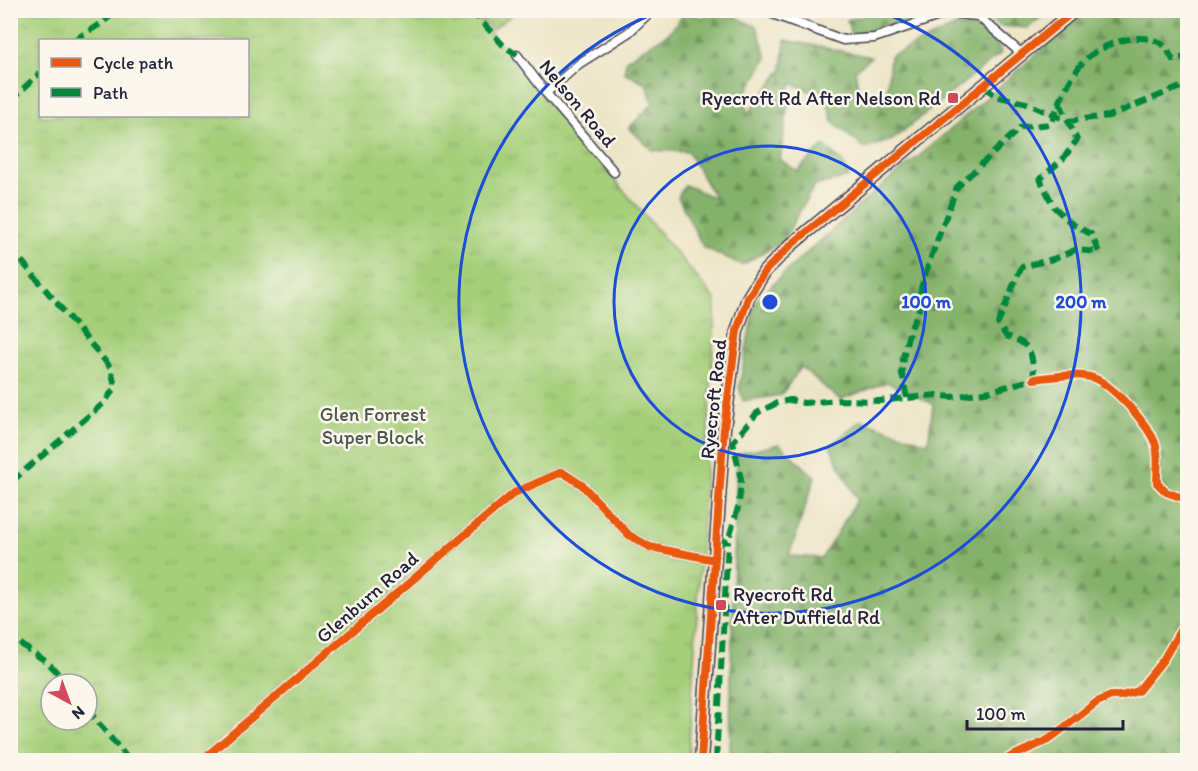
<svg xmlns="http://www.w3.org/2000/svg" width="1198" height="771" font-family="Itim,sans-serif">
<defs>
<pattern id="forest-firs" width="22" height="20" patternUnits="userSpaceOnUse" patternTransform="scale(1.5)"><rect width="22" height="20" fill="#84b26a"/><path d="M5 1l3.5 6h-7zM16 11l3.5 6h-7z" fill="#6c9058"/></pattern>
<pattern id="park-tufts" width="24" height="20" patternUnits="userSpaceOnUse" patternTransform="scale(1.5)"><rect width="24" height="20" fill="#a6cf7a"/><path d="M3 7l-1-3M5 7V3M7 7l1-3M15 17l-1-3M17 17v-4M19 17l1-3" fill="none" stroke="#8fb16a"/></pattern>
</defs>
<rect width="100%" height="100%" fill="#fbf7ec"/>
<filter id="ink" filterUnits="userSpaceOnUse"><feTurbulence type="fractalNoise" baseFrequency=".0167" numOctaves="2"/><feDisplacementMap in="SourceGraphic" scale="12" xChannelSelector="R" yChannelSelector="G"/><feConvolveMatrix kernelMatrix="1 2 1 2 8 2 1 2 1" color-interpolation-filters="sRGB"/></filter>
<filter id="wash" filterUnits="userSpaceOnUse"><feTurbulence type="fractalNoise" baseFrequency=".008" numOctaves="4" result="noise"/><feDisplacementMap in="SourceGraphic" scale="24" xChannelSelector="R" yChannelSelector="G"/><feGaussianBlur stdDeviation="1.35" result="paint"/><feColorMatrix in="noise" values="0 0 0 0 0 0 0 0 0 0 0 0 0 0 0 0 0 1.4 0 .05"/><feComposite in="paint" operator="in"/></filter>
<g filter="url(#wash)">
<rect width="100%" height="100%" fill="#ece4c5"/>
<!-- forest -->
<path fill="url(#forest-firs)" stroke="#536a52" stroke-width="1.5" d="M 1087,10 L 1187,11 L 1187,760 L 730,760 L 731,667 L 737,454 L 779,444 L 815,477 L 789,556 L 822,558 L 857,500 L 830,446 L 861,420 L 928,443 L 933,404 L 887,382 L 840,400 L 801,367 L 781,395 L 743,401 L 739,387 L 755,302 L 782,275 L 886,182 L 923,153 Z
M 686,11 L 702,18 L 724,11 L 757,27 L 767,58 L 746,93 L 747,115 L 782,70 L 785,40 L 871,57 L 855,70 L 860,98 L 887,91 L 890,56 L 956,26 L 992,30 L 1001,53 L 892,140 L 865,149 L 833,122 L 826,98 L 791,83 L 780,160 L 797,171 L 824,145 L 843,163 L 849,177 L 814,186 L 783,241 L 742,265 L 703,247 L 678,197 L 685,185 L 715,198 L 688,152 L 652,150 L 629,128 L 653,103 L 646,83 L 624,72 L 627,59 L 669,33 Z
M 863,11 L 939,11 L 917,21 L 852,39 L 847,20 L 869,15 Z
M 978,11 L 1049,11 L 1028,28 L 1000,26 Z"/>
<!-- park -->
<path fill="url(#park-tufts)" stroke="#64785a" stroke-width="1.5" fill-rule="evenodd" d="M 10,11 L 472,11 L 716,300 L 688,760 L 11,760 ZM 40,40 L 248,40 L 248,116 L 40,116 ZM 51,684 L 87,684 L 87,720 L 51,720 Z
M 475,11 L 516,11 L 492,30 Z"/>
</g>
<g filter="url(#ink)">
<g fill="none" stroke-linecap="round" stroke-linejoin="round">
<!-- street casing -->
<g stroke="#403f50" stroke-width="11">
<path id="street" d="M 762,10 L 843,40 L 874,38 L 948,13 L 978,16 L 1022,54
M 517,55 L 546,93 L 614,172
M 546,93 L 580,63 L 629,32 L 652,10
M 202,760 L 514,493 L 562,472 L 582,485 L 629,535 L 650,547 L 715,560"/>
</g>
<!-- secondary casing -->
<g stroke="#403f50" stroke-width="15">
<path id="secondary" d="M 701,760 L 724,428 L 737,331 L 748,298 L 765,271 L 791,245 L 1075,10"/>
</g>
<!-- street -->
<use href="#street" stroke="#fff" stroke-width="8"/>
<!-- secondary -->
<use href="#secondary" stroke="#fce5d0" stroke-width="12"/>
<!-- quiet -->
<path stroke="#00873e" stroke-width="6" stroke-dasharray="12 6" stroke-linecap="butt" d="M 471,10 L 503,45 L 517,55
M 74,40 L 102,23 L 118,10
M 985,86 L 995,96 L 1026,103 L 1068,121 L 1109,116 L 1188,84
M 10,101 L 40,73
M 10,247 L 111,368 L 115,387 L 105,402 L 10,483
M 907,398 L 902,374 L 903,358 L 909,333 L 919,309 L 921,288 L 931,257 L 957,187 L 1021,127 L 1051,124 C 1059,103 1068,80 1083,62 C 1098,45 1143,28 1163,45 C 1167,48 1170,55 1173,60 L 1188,56
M 716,543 L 728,541 L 739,504 L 741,479 L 733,442 L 757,413 L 777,403 L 790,400 L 804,403 L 840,400 L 879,401 L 937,395 L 951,397 L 991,391 L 1034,379 C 1032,353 1033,344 1006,336 L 998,323 C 1007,304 1012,285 1022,267 L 1053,259 L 1075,250 L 1099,252 L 1091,234 L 1072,224 L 1054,207 L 1040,179 L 1063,159 L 1077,140 L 1059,101
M 10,629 C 18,648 36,652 50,665 C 56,670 61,678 66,684
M 87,709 L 129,760
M 10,760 L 11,760
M 716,760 L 728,541"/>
<!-- cycleway casing -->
<g stroke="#fbf7ec" stroke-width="11">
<path id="cycleway" d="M 1034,379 C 1052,377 1073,373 1090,377 C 1110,381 1151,427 1156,446 C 1159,457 1157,471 1157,483 L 1166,492 L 1188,500
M 202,760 L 514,493 L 562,472 L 582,485 L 629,535 L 650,547 L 715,560
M 701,760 L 724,428 L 737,331 L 748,298 L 765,271 L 791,245 L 1075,10
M 1004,760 L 1048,740 L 1097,702 L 1111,696 L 1121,696 L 1138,691 L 1163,660 L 1188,617"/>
</g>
<!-- cycleway -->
<use href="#cycleway" stroke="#e8590c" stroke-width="8"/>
</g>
</g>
<!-- distance rings -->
<g fill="none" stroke="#1d4ed8" stroke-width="3">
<circle cx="770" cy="302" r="156"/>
<path d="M879 11A311 311 0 1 1 661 11"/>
</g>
<!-- markers -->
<g fill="#d1495b" stroke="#fbf7ec" stroke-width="2">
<rect x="947" y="92" width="12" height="12" rx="3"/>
<rect x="715" y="599" width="12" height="12" rx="3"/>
</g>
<g text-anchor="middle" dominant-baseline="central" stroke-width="5" stroke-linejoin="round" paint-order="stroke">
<!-- poi labels -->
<g font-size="20" fill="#22223b" stroke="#fbf7ec" text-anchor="end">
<text x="941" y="98">Ryecroft Rd After Nelson Rd</text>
<text x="733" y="594" text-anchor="start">Ryecroft Rd<tspan x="733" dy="23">After Duffield Rd</tspan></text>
</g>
<!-- street labels -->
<g font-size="20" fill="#22223b" stroke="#fbf7ec">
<text transform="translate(578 103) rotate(50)">Nelson Road</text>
<text transform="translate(713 399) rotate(-84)">Ryecroft Road</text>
<text transform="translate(367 597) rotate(-41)">Glenburn Road</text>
</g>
<!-- park labels -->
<g font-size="20" fill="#4a564e" stroke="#fbf7ec">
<text x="373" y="414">Glen Forrest<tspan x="373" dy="23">Super Block</tspan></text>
</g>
</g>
<circle cx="770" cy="302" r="9" fill="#1d4ed8" stroke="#fbf7ec" stroke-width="3"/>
<g font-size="18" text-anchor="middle" font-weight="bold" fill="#1d4ed8" stroke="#fbf7ec" stroke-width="5" stroke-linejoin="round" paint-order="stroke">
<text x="926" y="308">100 m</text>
<text x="1081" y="308">200 m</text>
</g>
<!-- margin -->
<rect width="1198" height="771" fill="none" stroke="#fbf7ec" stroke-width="36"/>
<!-- legend -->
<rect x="39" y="39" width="210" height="78" fill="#fbf7ec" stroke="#a4a2a5" stroke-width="1.5"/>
<rect x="51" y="58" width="30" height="9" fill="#e8590c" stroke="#a4a2a5" stroke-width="1.5"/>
<text x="93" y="69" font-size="18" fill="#22223b">Cycle path</text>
<rect x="51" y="88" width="30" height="9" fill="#00873e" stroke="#a4a2a5" stroke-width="1.5"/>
<text x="93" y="99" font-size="18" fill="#22223b">Path</text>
<!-- north arrow -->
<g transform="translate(69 702) rotate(139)"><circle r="28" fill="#fbf7ec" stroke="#a4a2a5" stroke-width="1.5"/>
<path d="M0-4.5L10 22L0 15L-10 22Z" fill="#d1495b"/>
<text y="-9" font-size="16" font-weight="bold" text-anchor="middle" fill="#22223b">N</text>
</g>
<!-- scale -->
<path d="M967 720v9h156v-9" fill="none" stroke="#22223b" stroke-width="3"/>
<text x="976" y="720" font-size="18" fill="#22223b" stroke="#fbf7ec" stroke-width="4.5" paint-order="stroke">100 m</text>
</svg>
